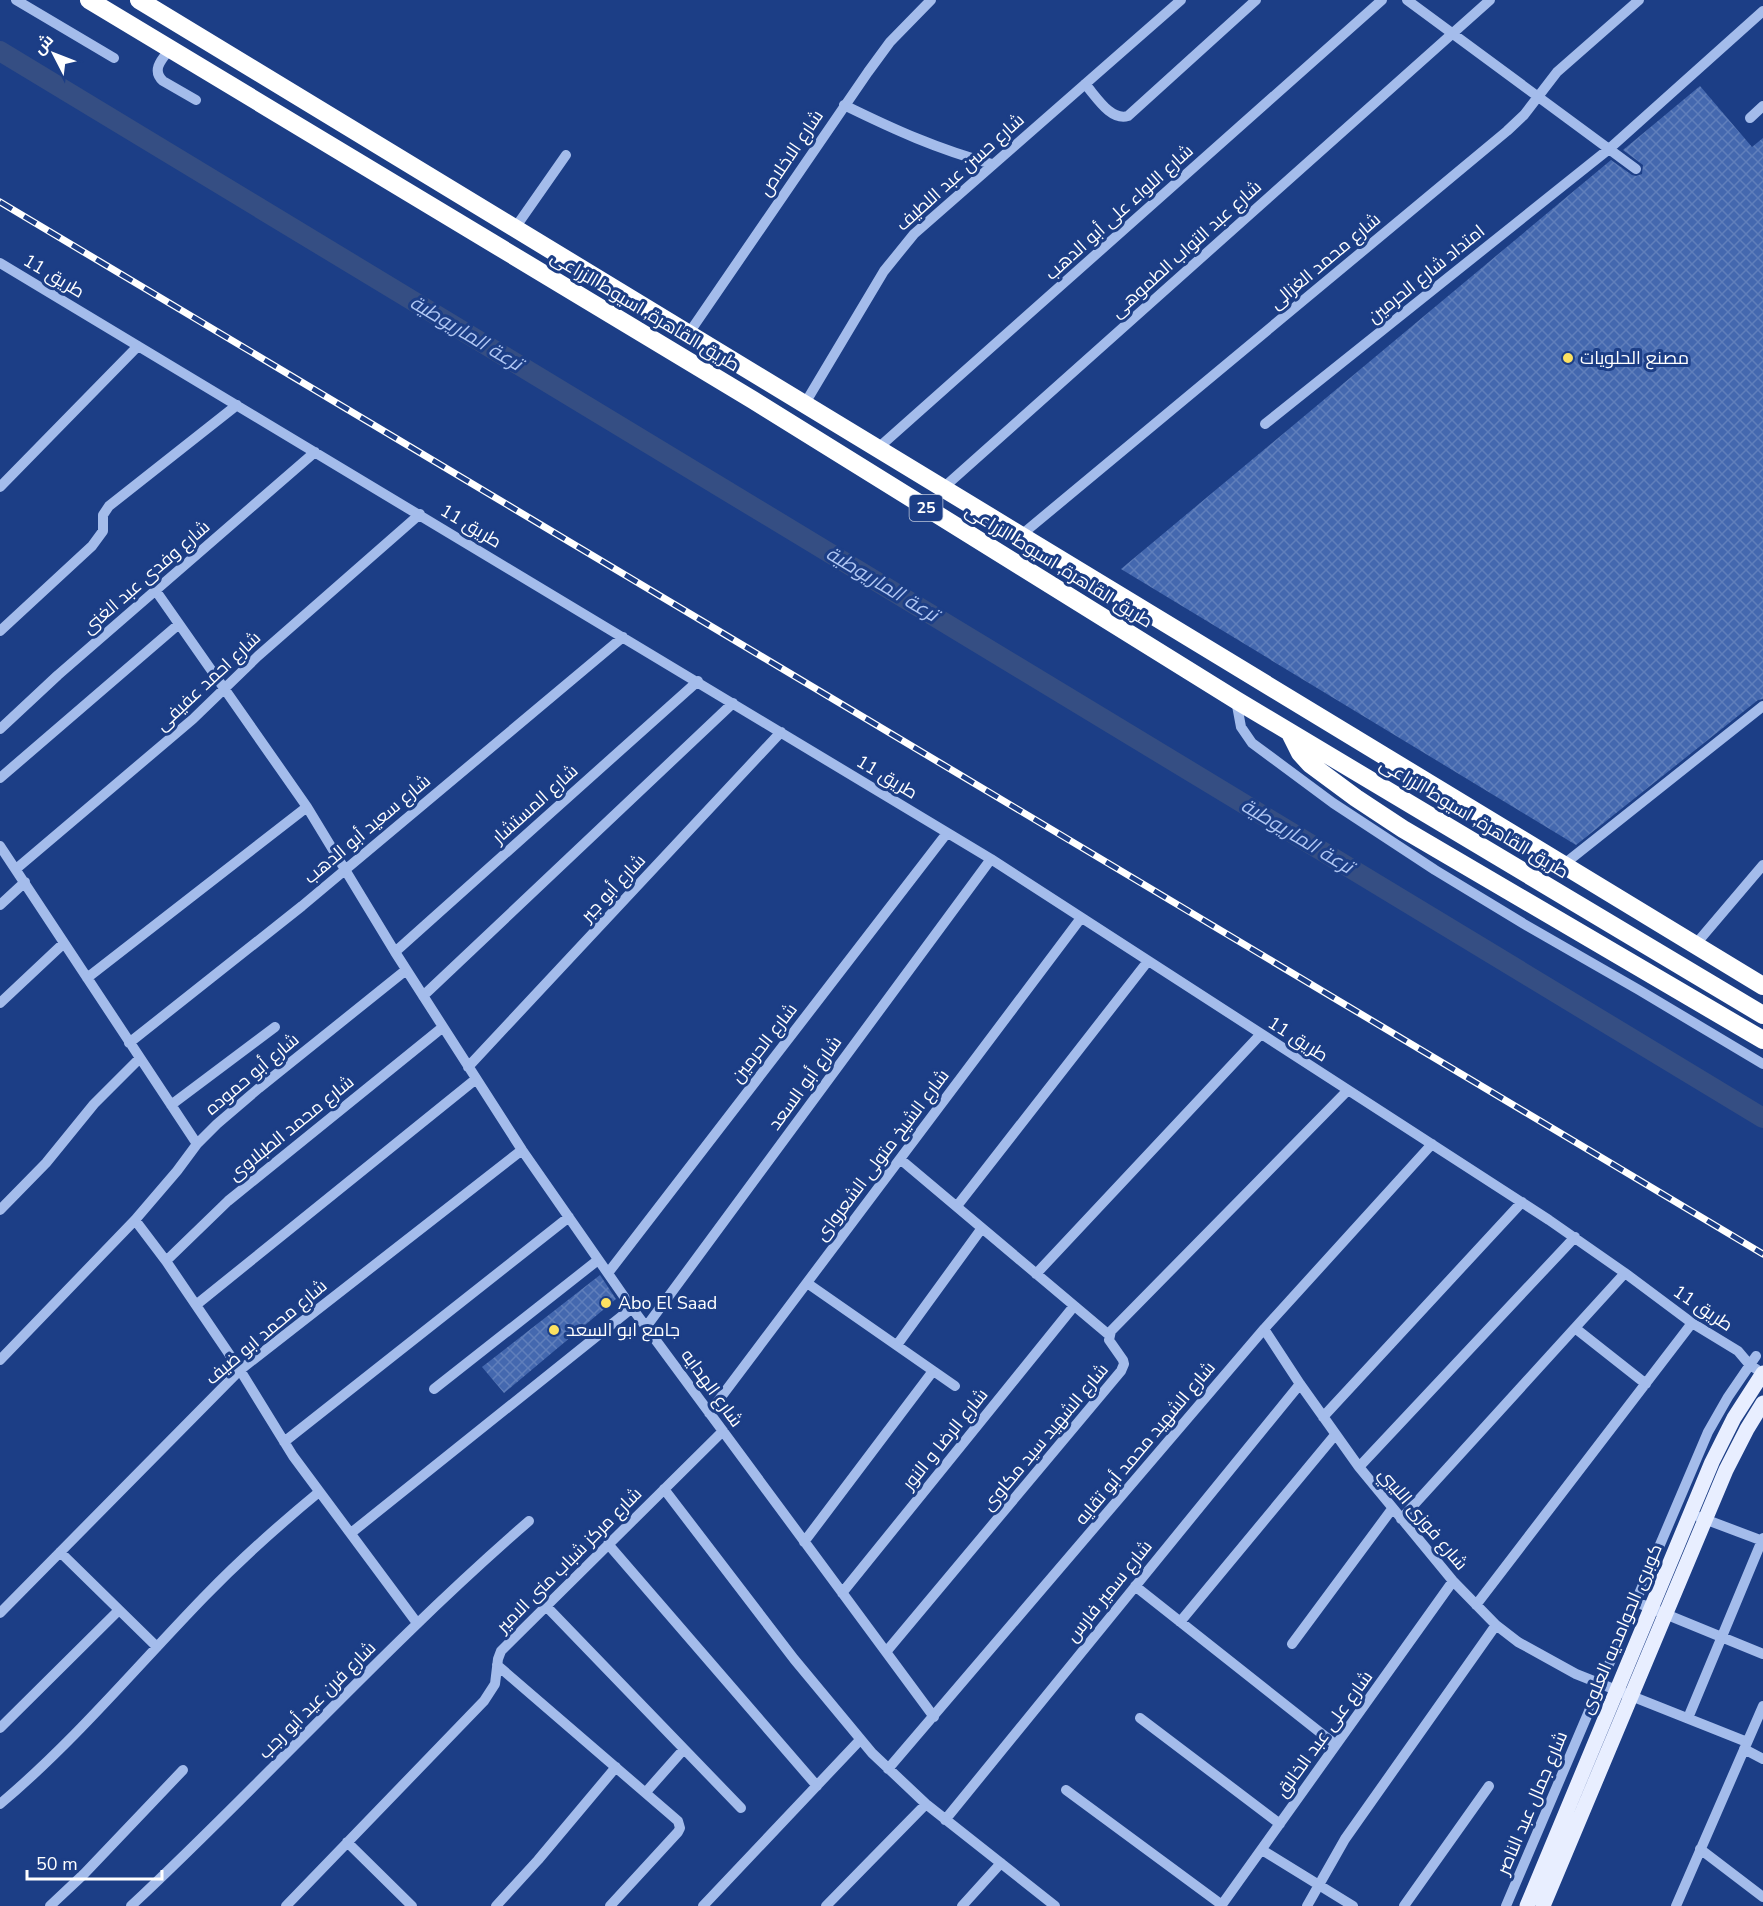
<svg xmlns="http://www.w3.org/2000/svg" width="1763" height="1906" font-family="'Nunito Sans',Cairo,sans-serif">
<defs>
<pattern id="building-cross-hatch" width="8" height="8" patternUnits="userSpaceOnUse" patternTransform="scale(1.5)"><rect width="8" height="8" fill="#4468af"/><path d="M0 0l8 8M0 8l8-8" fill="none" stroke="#607fbb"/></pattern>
</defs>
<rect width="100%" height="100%" fill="#1c3e86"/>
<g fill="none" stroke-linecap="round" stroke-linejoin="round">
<!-- canal -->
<path stroke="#354e83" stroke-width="20" d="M 0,51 L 1763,1118"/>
</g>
<!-- building -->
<path fill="url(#building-cross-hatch)" d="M 1700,86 L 1752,147 L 1763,138 L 1763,699 L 1758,700 L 1576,845 L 1121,569 L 1611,160 L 1632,175 L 1636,176 L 1642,174 L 1643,165 L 1623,150 Z
M 600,1275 L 616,1299 L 504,1393 L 482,1367 Z"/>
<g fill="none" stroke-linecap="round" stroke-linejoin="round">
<!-- minor -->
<path stroke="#a4bceb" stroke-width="10" d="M 16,0 L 114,58
M 1407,0 L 1636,169
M 170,49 C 162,59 151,70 163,81 L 196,100
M 1085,84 C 1096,96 1110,121 1128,116 L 1256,0
M 844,105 C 895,130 937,149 992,164
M 1750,118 L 1763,106
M 515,228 L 566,155
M 0,263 L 991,859 L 1549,1220 L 1625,1273 L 1692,1323 L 1738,1351 L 1749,1364 L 1763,1374
M 689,333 L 868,72 L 890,42 L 931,0
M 804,405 L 884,271 L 914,234 L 1181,0
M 1265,424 L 1609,149 L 1763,11
M 877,449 L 1382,0
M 0,487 L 138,346
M 942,489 L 1490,0
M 1020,536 L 1507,131 L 1524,115 L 1557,72 L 1639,0
M 156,591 L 307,807 L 395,952 L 522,1150 L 632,1308 L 934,1717
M 0,631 L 92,546 L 103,531 L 103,515 L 109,506 L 237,405
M 1236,700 L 1241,727 L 1252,743 L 1333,803 L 1435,870 L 1524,924 L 1639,990 L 1763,1064
M 0,729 L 58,675 L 315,452
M 0,778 L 179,624
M 0,846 L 197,1144
M 1563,865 L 1763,706
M 16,869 L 193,719 L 258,656 L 420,514
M 0,905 L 25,882
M 1695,945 L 1763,865
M 395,952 L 698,681
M 87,978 L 307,807
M 423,996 L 733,703
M 0,1003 L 64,943
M 129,1043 L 302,906 L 623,637
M 468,1067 L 781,732
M 171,1105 L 275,1027
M 900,1159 L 1109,1335
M 957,1206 L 1148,961
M 0,1210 L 46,1163 L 94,1104 L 140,1058
M 135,1220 L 166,1261 L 240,1370 L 293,1456 L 417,1623
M 166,1261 L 228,1201 L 443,1027
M 608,1273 L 947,833
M 1036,1274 L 1261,1034
M 807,1283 L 955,1386
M 196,1305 L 476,1079
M 646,1327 L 991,859
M 1575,1328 L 1646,1384
M 1264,1329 L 1300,1384 L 1359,1467 L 1453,1581 L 1496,1625 L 1518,1642 L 1576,1674 L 1747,1742
M 897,1345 L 982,1228
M 0,1360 L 135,1220 L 177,1171 L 197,1144 L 217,1124 L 259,1088 L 406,970
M 434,1389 L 598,1260
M 709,1413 L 1081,918
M 1323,1417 L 1522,1202
M 284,1442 L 569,1217
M 1359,1467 L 1575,1237
M 664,1489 L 794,1659 L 872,1753 L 926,1804 L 1055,1906
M 1699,1517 L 1763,1541
M 1401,1519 L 1625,1273
M 351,1533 L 632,1308
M 804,1542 L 933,1371
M 608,1544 L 817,1786
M 60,1552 L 157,1647
M 1135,1586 L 1336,1745
M 842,1593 L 1074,1306
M 1636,1602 L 1763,1654
M 1476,1605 L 1692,1323
M 546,1606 L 741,1808
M 0,1613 L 240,1370 L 522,1150
M 1180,1622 L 1335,1435
M 1292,1644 L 1392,1509
M 886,1652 L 1121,1371 L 1124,1364 L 1123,1360 L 1109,1340 L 1111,1331 L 1348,1090
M 497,1665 L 678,1821 L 680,1828 L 678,1832 L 610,1906
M 1140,1718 L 1280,1824
M 1688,1718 L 1763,1538
M 0,1728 L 119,1610
M 1744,1749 L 1763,1759
M 888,1769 L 1264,1329 L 1432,1144
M 1066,1790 L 1222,1905
M 646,1792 L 684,1749
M 0,1804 C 75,1741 137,1666 205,1596 C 241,1559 279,1525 319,1492
M 945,1820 L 1300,1384
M 347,1842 L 412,1906
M 1700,1849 L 1763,1897
M 1262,1850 L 1353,1906
M 50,1906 L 84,1874 L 183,1770
M 131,1906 C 266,1780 389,1642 529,1521
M 286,1906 L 484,1701 L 495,1684 L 498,1659 L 501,1651 L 723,1431
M 496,1906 L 538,1860 L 616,1767
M 703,1906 L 860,1740
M 826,1906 L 926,1804
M 962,1906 L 1001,1863
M 1221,1906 L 1453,1581
M 1307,1906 L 1345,1839 L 1496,1625
M 1404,1906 L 1489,1786
M 1506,1906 L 1708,1432 L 1728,1397 L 1756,1356
M 1676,1906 L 1763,1706"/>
<!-- highway -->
<path stroke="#fff" stroke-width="18" d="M 89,0 L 753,400 L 1236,700 L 1763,1015
M 139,0 L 1763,986
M 1290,733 L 1300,753 L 1310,764 L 1356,798 L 1403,829 L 1763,1040"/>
<!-- rail casing -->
<g stroke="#fff" stroke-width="7">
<path id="rail" d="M 0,202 L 1763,1254"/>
</g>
<!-- rail -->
<use href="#rail" stroke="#1c3e86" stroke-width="4.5" stroke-dasharray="14" stroke-linecap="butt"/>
<!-- major-bridge -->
<path stroke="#e8eeff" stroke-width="15" d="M 1527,1906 L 1712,1462 L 1734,1418 L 1763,1373
M 1543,1906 L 1726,1470 L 1747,1429 L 1763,1403"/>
</g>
<!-- markers -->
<g fill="#fce161" stroke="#1c3e86" stroke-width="2">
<circle cx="1568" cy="358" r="6"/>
<circle cx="606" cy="1303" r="6"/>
<circle cx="554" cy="1330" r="6"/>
</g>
<g text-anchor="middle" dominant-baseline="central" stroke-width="6" stroke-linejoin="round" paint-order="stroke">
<!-- shield labels -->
<rect fill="#1c3e86" stroke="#bbc5db" stroke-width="1.5" x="909.5" y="495" width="33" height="26" rx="4.5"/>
<g font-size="16" font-weight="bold" fill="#fff">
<text x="926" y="508">25</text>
</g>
<!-- street labels -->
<g font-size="18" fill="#fff" stroke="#1c3e86">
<text transform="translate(791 153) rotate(-56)">شارع الاخلاص</text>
<text transform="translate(960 172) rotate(-42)">شارع حسن عبد اللطيف</text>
<text transform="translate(1119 212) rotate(-42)">شارع اللواء على أبو الدهب</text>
<text transform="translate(1186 249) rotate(-42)">شارع عبد التواب الطموهى</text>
<text transform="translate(1325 261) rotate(-40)">شارع محمد الغزالى</text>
<text transform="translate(1426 274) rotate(-39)">امتداد شارع الحرمين</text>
<text transform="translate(54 276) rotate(31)">طريق 11</text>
<text transform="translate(645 311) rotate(31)">طريق القاهرة, اسيوط الزراعى</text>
<text transform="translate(471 526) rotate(31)">طريق 11</text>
<text transform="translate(1059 566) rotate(32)">طريق القاهرة, اسيوط الزراعى</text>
<text transform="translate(146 577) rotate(-41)">شارع وفدى عبد الغنى</text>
<text transform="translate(208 681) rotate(-43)">شارع احمد عفيفى</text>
<text transform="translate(887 777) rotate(31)">طريق 11</text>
<text transform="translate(535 804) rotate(-42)">شارع المستشار</text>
<text transform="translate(1474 818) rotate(31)">طريق القاهرة, اسيوط الزراعى</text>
<text transform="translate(367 829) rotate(-40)">شارع سعيد أبو الدهب</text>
<text transform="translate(613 888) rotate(-47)">شارع أبو جبر</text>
<text transform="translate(1298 1039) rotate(33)">طريق 11</text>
<text transform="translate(764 1043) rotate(-52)">شارع الحرمين</text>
<text transform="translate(252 1074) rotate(-40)">شارع أبو حموده</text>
<text transform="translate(805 1083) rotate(-54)">شارع أبو السعد</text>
<text transform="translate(291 1128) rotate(-39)">شارع محمد الطبلاوى</text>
<text transform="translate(882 1155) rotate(-53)">شارع الشيخ متولى الشعرواى</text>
<text transform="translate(1703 1308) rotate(34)">طريق 11</text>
<text transform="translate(266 1332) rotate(-40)">شارع محمد ابو ضيف</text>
<text transform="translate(712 1388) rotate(54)">شارع الهدايه</text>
<text transform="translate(1045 1437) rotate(-50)">شارع الشهيد سيد مكاوى</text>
<text transform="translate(945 1439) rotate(-51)">شارع الرضا و النور</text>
<text transform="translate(1145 1443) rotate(-50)">شارع الشهيد محمد أبو تقايه</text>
<text transform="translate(1423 1519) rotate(50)">شارع فوزى الليبي</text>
<text transform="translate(569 1560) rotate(-45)">شارع مركز شباب منى الامير</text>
<text transform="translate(1109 1591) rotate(-51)">شارع سمير فارس</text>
<text transform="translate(1621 1629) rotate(-67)">كوبرى الحوامديه العلوى</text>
<text transform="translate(317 1700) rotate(-45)">شارع فرن عيد أبو رجب</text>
<text transform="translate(1324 1734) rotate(-54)">شارع على عبد الخالق</text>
<text transform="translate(1532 1803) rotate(-67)">شارع جمال عبد الناصر</text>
</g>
<!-- poi labels -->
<g font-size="18" fill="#fff" stroke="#1c3e86" text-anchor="start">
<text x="1580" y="358">مصنع الحلويات</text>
<text x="618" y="1303">Abo El Saad</text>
<text x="566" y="1330">جامع ابو السعد</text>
</g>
<!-- water labels -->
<g font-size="20" font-style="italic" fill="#afc6f3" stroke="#1c3e86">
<text transform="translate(466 333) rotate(31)">ترعة الماريوطية</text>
<text transform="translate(882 584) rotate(31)">ترعة الماريوطية</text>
<text transform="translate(1297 836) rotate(31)">ترعة الماريوطية</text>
</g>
</g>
<!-- north arrow -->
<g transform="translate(54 54) rotate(312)" stroke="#1c3e86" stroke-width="4.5" paint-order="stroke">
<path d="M0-4.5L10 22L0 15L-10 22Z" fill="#ffffff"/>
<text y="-9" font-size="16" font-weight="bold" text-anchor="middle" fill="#ffffff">ش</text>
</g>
<!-- scale -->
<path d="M27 1870v9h135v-9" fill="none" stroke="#ffffff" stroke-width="3"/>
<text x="36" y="1870" font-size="18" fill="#ffffff" stroke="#1c3e86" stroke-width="4.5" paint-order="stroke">50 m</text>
</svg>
